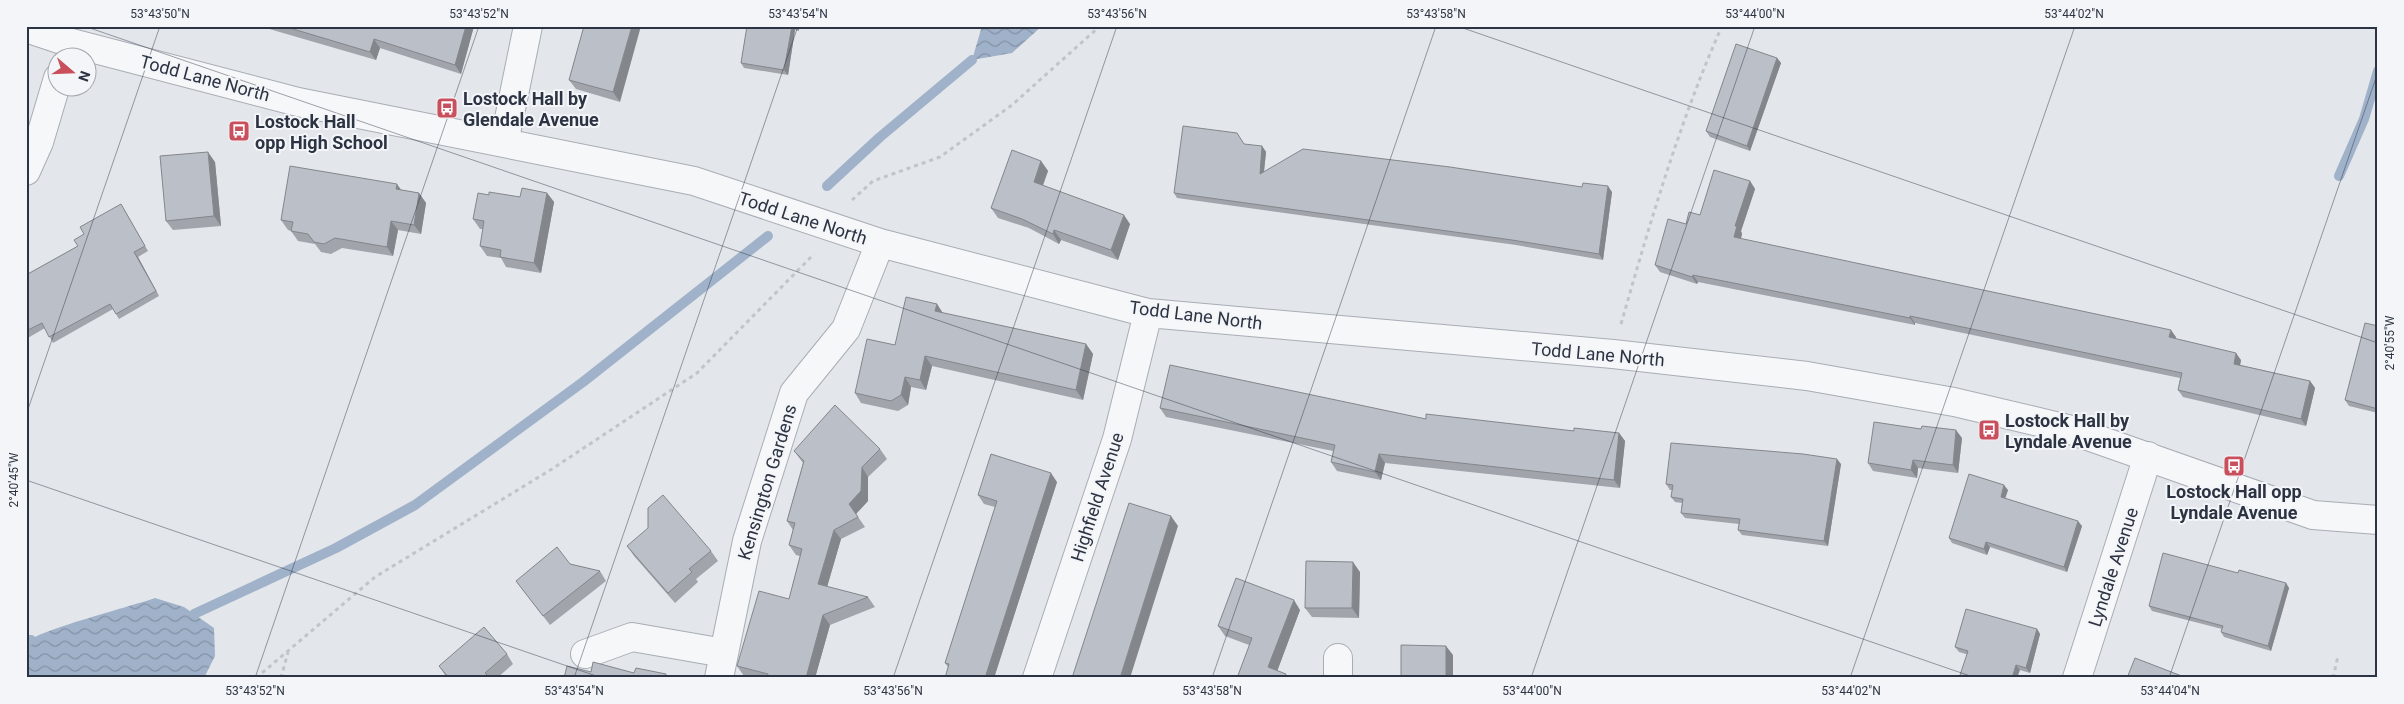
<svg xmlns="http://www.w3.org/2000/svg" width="2404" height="704" font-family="Roboto,sans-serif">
<defs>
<pattern id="water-waves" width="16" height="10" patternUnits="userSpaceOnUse" patternTransform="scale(1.25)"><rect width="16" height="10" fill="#a0b2c9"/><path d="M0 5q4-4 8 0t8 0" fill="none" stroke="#8391a5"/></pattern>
</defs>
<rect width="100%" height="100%" fill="#e3e6eb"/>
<!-- water -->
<path fill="url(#water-waves)" d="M 982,26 L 1042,26 L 1012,53 L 972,60 Z
M 155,598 L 184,607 L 214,628 L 215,656 L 204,678 L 26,678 C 26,667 23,649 31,640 C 40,630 136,605 155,598 Z"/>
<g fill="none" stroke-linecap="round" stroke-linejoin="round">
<!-- stream -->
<path stroke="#a0b2c9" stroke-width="10" d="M 2339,176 L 2364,119 L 2378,71
M 827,186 L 880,137 L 972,60
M 194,614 L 336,548 L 415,505 L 583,382 L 768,236
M 26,640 L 31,640"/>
<!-- minor casing -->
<g stroke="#a8adb5" stroke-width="30">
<path id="minor" d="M 26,28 L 68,42 L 298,102 L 694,181 L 880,243 L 1148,313 L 1613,354 L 1807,376 L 1954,402 L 2068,429 L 2313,515 L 2378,520
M 504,143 L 528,26
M 26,171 L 39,142 L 58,78
M 585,654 L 632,637 L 724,653
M 719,678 L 747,541 L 794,393 L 846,329 L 880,243
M 1037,678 L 1117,439 L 1148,313
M 1338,678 L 1338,658
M 2077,678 L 2148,456"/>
</g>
<!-- path -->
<path stroke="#c1c4c9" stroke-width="3" stroke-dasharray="4 4" stroke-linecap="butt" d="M 852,200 L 873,181 L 940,157 L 1012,105 L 1100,26
M 1621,324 C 1650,223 1679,123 1722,26
M 256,678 L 375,577 L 552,469 L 697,373 L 814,254
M 281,678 L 288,652
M 2333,678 L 2338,656"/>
<!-- minor -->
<use href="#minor" stroke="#f6f7f9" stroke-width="28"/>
</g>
<!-- wall -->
<path fill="#a1a4ab" d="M 243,26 L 254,26 L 253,29 Z
M 259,26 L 474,26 L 461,74 L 380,48 L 376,60 Z
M 584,26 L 620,102 L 576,89 L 569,80 Z
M 747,26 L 799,26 L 799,31 L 795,30 L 788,75 L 744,68 L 741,63 Z
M 1777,58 L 1781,63 L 1750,151 L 1710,137 L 1706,131 Z
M 1262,146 L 1266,152 L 1264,172 L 1612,192 L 1603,260 L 1516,245 L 1177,198 L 1174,193 Z
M 1041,161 L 1048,171 L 1043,186 L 1130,224 L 1118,260 L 1061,240 L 1059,244 L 1029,228 L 998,218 L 991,208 Z
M 215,162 L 221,226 L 173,230 L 166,221 Z
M 1750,181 L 1755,189 L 1741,231 L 1742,234 L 1741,239 L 2176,337 L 2175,339 L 2241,360 L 2240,365 L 2310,381 L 2315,388 L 2306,426 L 2183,397 L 2178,390 L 2180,378 L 1915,323 L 1915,325 L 1698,282 L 1697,284 L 1660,272 L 1655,265 L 1686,224 Z
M 401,190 L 419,193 L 426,203 L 421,234 L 398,230 L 393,256 L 342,248 L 331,254 L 321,252 L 315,244 L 298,241 L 291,231 L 288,230 L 281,220 Z
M 547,193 L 554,202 L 541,273 L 506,267 L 501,258 L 487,256 L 480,246 L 483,229 L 480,229 L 473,219 L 489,195 L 520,197 Z
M 124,209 L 148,251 L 138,257 L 159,296 L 119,319 L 113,309 L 53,343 L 45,328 L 26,339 L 26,275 L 78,246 L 84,234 Z
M 937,304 L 943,313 L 1086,344 L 1093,354 L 1083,400 L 932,366 L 926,390 L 911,387 L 908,405 L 898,411 L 861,403 L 855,393 L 895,345 Z
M 2378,326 L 2378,413 L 2349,406 L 2345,400 Z
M 1160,408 L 1426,419 L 1574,431 L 1619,433 L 1625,441 L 1620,488 L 1385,463 L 1381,480 L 1337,471 L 1331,462 L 1333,451 L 1166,417 Z
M 1962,438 L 1958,473 L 1918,468 L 1917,478 L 1873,471 L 1868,463 Z
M 880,449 L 887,459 L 868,477 L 868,501 L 856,514 L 865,527 L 841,539 L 827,587 L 868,597 L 875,607 L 830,625 L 815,678 L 752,678 L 744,676 L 737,666 L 789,599 L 800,556 L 796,555 L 789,545 L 793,530 L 787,521 L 803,463 L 794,451 Z
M 1841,464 L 1828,546 L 1742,535 L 1738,530 L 1739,524 L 1685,518 L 1681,513 L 1682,503 L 1675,502 L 1671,497 L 1672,490 L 1670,490 L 1666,484 Z
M 1057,482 L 994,678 L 945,678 L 948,667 L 945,663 L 995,507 L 984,504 L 978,495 Z
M 2008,490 L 2005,498 L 2082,526 L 2067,572 L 1990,547 L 1987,555 L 1952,543 L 1949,538 Z
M 627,546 L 711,551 L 718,561 L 696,579 L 698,582 L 675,603 L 634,556 Z
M 570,564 L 600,571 L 606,581 L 550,625 L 516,581 Z
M 1360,572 L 1359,618 L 1312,617 L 1305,608 Z
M 2286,583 L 2289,588 L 2271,651 L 2224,637 L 2221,632 L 2222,629 L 2152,611 L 2149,606 Z
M 1300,610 L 1277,671 L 1285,678 L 1249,645 L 1225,636 L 1218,626 Z
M 2037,629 L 2040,634 L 2030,673 L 1959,652 L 1955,647 Z
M 507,654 L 513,664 L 497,678 L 447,678 L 439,666 Z"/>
<!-- shaded-wall -->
<path fill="#83868b" d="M 466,26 L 474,26 L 461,74 L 455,65 Z
M 632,26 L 641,26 L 620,102 L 613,92 Z
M 792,26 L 793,26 L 795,30 L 788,75 L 784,70 Z
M 796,26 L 799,26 L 799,31 Z
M 374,39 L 380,48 L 376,60 L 370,52 Z
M 1777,58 L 1781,63 L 1750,151 L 1747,146 Z
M 1262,146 L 1266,152 L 1263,180 L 1260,174 Z
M 208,152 L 215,162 L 221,226 L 214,216 Z
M 1041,161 L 1048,171 L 1040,192 L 1034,182 Z
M 1750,181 L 1755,189 L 1741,231 L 1742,234 L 1739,245 L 1734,237 L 1735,226 Z
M 397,184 L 404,194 L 396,189 Z
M 1608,186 L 1612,192 L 1603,260 L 1599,254 Z
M 419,193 L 426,203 L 421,234 L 414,225 Z
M 547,193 L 554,202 L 541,273 L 534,263 Z
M 1124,215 L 1130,224 L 1118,260 L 1111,250 Z
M 391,221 L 398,230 L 393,256 L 387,247 Z
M 1054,230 L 1061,240 L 1059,244 L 1053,234 Z
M 134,252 L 138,257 L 159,296 L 156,291 Z
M 1693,275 L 1698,282 L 1697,284 L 1692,277 Z
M 937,304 L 943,314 L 935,311 Z
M 1910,316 L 1915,323 L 1915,325 L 1910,318 Z
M 2171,330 L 2176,337 L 2174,344 L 2169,337 Z
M 1086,344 L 1093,354 L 1083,400 L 1076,390 Z
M 2236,353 L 2241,360 L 2239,371 L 2234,364 Z
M 925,356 L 932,366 L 926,390 L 920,380 Z
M 905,377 L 911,387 L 908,405 L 901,395 Z
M 2310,381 L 2315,388 L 2306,426 L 2301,419 Z
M 1956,430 L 1962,438 L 1958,473 L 1953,465 Z
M 1619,433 L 1625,441 L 1620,488 L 1614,480 Z
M 1379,454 L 1385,463 L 1381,480 L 1375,472 Z
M 1837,459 L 1841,464 L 1828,546 L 1824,541 Z
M 1913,460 L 1918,468 L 1917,478 L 1911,470 Z
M 862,467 L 868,477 L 868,501 L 856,514 L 865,527 L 849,504 Z
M 1051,473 L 1057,482 L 994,678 L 985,678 Z
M 2004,485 L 2008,490 L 2004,502 L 2001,497 Z
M 1171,516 L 1178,526 L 1130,678 L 1120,678 Z
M 2078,521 L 2082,526 L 2067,572 L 2064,567 Z
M 834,530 L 841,539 L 825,594 L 818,584 Z
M 1986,542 L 1990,547 L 1987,555 L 1984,549 Z
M 1353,562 L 1360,572 L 1359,618 L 1352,608 Z
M 2286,583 L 2289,588 L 2271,651 L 2268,646 Z
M 1294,600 L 1300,610 L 1275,677 L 1268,667 Z
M 823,615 L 830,625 L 815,678 L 806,678 Z
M 2037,629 L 2040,634 L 2030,673 L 2026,668 Z
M 1446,646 L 1453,655 L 1453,678 L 1446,678 Z
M 2016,665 L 2020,670 L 2017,678 L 2012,678 Z"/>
<!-- building -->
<path fill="#bbbfc7" stroke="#83868b" d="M 283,26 L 466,26 L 455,65 L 374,39 L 370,52 Z
M 584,26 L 632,26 L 613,92 L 569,80 Z
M 747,26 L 792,26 L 784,70 L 741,63 Z
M 1736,44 L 1777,58 L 1747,146 L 1706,131 Z
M 1183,126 L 1237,133 L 1244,144 L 1262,146 L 1260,174 L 1303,149 L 1450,167 L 1582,187 L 1583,183 L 1608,186 L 1599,254 L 1512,240 L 1174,193 Z
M 1012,150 L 1041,161 L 1034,182 L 1124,215 L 1111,250 L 1054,230 L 1053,234 L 1022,219 L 991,208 Z
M 208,152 L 214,216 L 166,221 L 160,156 Z
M 290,166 L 397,184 L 396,189 L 419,193 L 414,225 L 391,221 L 387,247 L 335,238 L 324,244 L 314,242 L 308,234 L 291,231 L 293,222 L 281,220 Z
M 1714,170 L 1750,181 L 1735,226 L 1737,226 L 1734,237 L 2171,330 L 2169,337 L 2236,353 L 2234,364 L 2310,381 L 2301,419 L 2178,390 L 2182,373 L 1910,316 L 1910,318 L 1693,275 L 1692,277 L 1655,265 L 1668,219 L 1686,224 L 1689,212 L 1700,215 Z
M 522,188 L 547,193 L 534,263 L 500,257 L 501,250 L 480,246 L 484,221 L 473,219 L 478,193 L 489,195 L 489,192 L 520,197 Z
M 121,204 L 145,246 L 134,252 L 156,291 L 116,314 L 110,304 L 49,337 L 42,323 L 26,331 L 26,275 L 78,246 L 74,240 L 84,234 L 80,227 Z
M 906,297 L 937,304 L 935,311 L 1086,344 L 1076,390 L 925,356 L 920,380 L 905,377 L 901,395 L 891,401 L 855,393 L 867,339 L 895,345 Z
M 2365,323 L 2378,326 L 2378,409 L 2345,400 Z
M 1170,365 L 1426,419 L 1426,414 L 1574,431 L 1574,428 L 1619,433 L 1614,480 L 1379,454 L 1375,472 L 1331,462 L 1335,445 L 1160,408 Z
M 835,405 L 880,449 L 862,467 L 861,491 L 849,504 L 858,517 L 834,530 L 818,584 L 868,597 L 823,615 L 806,678 L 767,678 L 768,674 L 737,666 L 759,591 L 789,599 L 802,549 L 789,545 L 795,523 L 787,521 L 804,461 L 794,451 Z
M 1874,422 L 1921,429 L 1922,426 L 1956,430 L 1953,465 L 1913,460 L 1911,470 L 1868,463 Z
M 1671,443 L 1803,454 L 1837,459 L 1824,541 L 1738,530 L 1740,519 L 1681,513 L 1683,499 L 1671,497 L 1673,485 L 1666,484 Z
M 991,454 L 1051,473 L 985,678 L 945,678 L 949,664 L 945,663 L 997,501 L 978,495 Z
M 1969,474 L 2004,485 L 2001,497 L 2078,521 L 2064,567 L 1986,542 L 1984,549 L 1949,538 Z
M 663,495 L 711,551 L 689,569 L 692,572 L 668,593 L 627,546 L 648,528 L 648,508 Z
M 1129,503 L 1171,516 L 1120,678 L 1072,678 Z
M 557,547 L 570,564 L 600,571 L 543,616 L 516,581 Z
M 2163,553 L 2238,573 L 2239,570 L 2286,583 L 2268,646 L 2221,632 L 2223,626 L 2149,606 Z
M 1306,561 L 1353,562 L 1352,608 L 1305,608 Z
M 1236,578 L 1294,600 L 1268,667 L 1286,674 L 1285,678 L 1237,678 L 1252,638 L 1218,626 Z
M 1966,609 L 2037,629 L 2026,668 L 2016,665 L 2012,678 L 1959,678 L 1968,651 L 1955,647 Z
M 484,627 L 507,654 L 485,673 L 490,678 L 449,678 L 439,666 Z
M 1401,645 L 1446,646 L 1446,678 L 1401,678 Z
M 2135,658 L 2187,678 L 2127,678 Z
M 593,662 L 634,673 L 636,668 L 666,674 L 665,678 L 666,678 L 564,678 L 567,666 L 591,672 Z"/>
<!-- ticks -->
<path fill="none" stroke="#2c3342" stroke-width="1" stroke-opacity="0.45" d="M 84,26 L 1976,678M 1457,26 L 2378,343M 26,415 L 160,26M 26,480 L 602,678M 255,678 L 479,26M 574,678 L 798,26M 893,678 L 1117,26M 1212,678 L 1436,26M 1531,678 L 1755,26M 1850,678 L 2075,26M 2169,678 L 2378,72"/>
<!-- icons -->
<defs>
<g id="bus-square" transform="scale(1.125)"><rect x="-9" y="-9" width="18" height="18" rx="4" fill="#c94f5d" stroke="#f3f5f8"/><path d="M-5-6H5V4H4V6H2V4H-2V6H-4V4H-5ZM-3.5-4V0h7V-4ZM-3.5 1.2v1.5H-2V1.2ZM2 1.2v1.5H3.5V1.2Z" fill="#fff"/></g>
</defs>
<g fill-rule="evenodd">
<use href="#bus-square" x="447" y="108"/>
<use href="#bus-square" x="239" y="131"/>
<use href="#bus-square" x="1989" y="430"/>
<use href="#bus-square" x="2234" y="466"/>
</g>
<g text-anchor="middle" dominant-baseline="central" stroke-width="4" stroke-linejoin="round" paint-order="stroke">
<!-- street labels -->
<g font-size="18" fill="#2c3342" stroke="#f3f5f8">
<text transform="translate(205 78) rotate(15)">Todd Lane North</text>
<text transform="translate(803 218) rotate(18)">Todd Lane North</text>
<text transform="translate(1196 315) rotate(7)">Todd Lane North</text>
<text transform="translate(1598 354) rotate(5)">Todd Lane North</text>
<text transform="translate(767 482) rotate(-73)">Kensington Gardens</text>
<text transform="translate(1097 497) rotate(-72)">Highfield Avenue</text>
<text transform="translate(2113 567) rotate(-72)">Lyndale Avenue</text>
</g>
<!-- poi labels -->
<g font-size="18" font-weight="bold" fill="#2c3342" stroke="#f3f5f8" text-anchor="start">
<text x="463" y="98">Lostock Hall by<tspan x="463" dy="21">Glendale Avenue</tspan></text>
<text x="255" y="121">Lostock Hall<tspan x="255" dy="21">opp High School</tspan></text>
<text x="2005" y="420">Lostock Hall by<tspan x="2005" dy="21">Lyndale Avenue</tspan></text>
<text x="2234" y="491" text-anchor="middle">Lostock Hall opp<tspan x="2234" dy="21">Lyndale Avenue</tspan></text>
</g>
</g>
<!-- border -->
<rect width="2404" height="704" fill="none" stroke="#f3f5f8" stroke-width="55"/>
<!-- north arrow -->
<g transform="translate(72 72) rotate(109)"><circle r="24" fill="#f3f5f8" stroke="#a3a7af"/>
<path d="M0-4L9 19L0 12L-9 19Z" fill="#c94f5d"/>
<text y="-8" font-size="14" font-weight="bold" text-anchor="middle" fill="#2c3342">N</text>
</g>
<rect x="28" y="28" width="2348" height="648" fill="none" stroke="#2c3342" stroke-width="2"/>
<g font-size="12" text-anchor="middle" fill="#2c3342">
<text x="160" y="18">53°43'50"N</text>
<text x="479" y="18">53°43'52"N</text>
<text x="798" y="18">53°43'54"N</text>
<text x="1117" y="18">53°43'56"N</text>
<text x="1436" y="18">53°43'58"N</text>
<text x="1755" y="18">53°44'00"N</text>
<text x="2074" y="18">53°44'02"N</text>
<text transform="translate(2390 343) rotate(-90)" y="4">2°40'55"W</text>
<text transform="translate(14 480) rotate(-90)" y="4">2°40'45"W</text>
<text x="255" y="695">53°43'52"N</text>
<text x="574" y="695">53°43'54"N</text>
<text x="893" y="695">53°43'56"N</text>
<text x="1212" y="695">53°43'58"N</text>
<text x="1532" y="695">53°44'00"N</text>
<text x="1851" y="695">53°44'02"N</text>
<text x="2170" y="695">53°44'04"N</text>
</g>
</svg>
